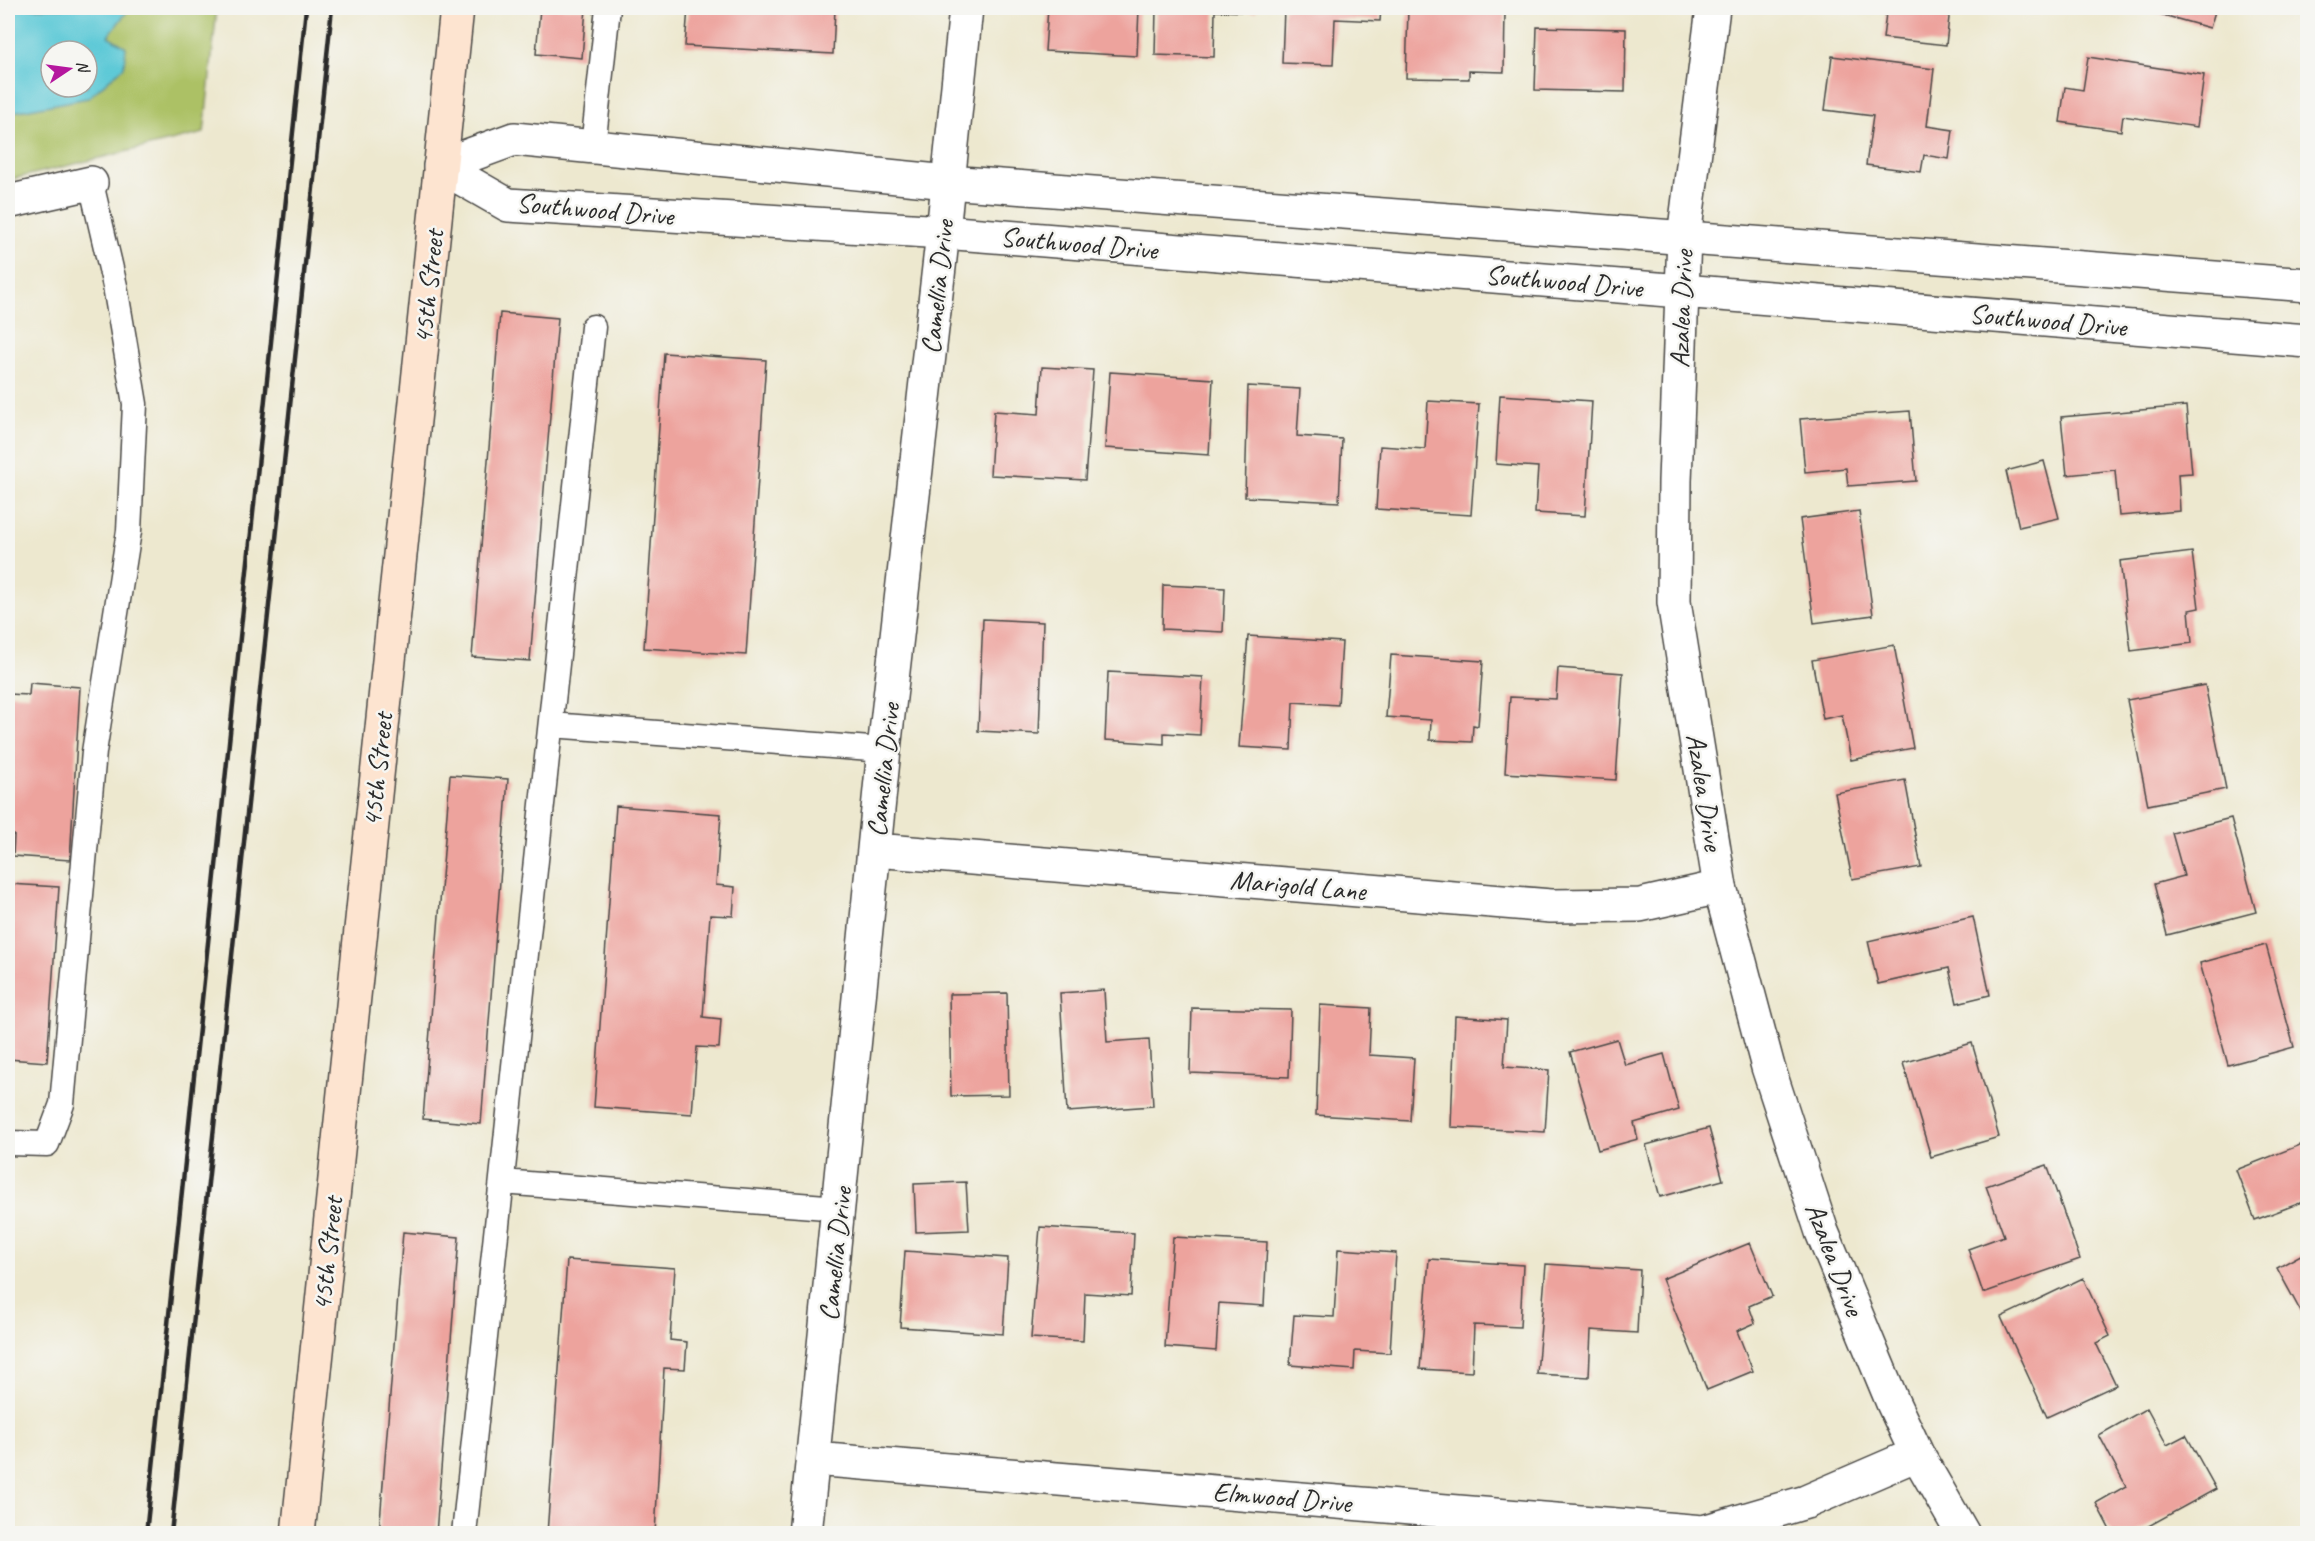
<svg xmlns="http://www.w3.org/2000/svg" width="2315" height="1541" font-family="Caveat,sans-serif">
<rect width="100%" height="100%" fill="#f6f6f2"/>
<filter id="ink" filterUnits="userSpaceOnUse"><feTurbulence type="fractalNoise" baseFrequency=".0167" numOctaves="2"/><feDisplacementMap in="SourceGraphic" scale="12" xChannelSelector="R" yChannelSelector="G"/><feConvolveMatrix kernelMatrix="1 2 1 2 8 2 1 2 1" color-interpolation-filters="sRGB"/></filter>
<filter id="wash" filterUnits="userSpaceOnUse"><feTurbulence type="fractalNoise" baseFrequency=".008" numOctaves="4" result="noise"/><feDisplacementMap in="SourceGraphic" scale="24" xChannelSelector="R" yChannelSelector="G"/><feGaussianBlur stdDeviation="1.35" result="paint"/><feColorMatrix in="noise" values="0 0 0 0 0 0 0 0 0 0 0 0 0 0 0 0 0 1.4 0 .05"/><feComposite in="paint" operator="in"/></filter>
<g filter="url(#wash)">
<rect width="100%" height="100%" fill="#ede8cf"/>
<!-- green -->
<path fill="#acc165" stroke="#6c7648" stroke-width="1.5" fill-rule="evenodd" d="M 8,8 L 217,8 L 204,133 L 8,180 ZM 51,51 L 87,51 L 87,87 L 51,87 Z"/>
<!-- water -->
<path fill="#5dc9d7" stroke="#447a81" stroke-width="1.5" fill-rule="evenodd" d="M 8,8 L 130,8 L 108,36 L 126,47 L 124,67 L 88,98 L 8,113 ZM 51,51 L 87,51 L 87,87 L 51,87 Z"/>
<g id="blocks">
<!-- building -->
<path fill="#eda39d" d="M 540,8 L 586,8 L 582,58 L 536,54 Z
M 688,8 L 835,8 L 833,54 L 685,46 Z
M 1048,8 L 1139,8 L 1137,56 L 1045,51 Z
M 1156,8 L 1256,8 L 1256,12 L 1215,11 L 1214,57 L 1155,55 Z
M 1284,8 L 1381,8 L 1380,21 L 1335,19 L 1333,65 L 1282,63 Z
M 1890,8 L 1950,8 L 1946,45 L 1883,38 L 1886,13 L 1889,14 Z
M 2138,8 L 2216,8 L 2210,28 Z
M 1408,9 L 1505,11 L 1504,72 L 1469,71 L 1469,79 L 1406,78 Z
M 1537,27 L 1626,29 L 1625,92 L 1535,90 Z
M 1832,56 L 1934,69 L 1927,126 L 1953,130 L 1949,159 L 1924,155 L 1921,172 L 1866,165 L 1873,116 L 1825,110 Z
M 2088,57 L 2204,75 L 2197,127 L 2123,116 L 2121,131 L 2060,122 L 2065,87 L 2083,90 Z
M 500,313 L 558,318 L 530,661 L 472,657 Z
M 664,353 L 766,360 L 746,655 L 644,648 Z
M 1042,367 L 1093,370 L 1085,480 L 990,475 L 994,411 L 1039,414 Z
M 1110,372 L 1213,379 L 1209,455 L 1105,448 Z
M 1248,386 L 1300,389 L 1297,436 L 1342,439 L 1339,502 L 1245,497 Z
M 1500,395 L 1592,401 L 1585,516 L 1535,513 L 1538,467 L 1496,464 Z
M 1428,401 L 1479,404 L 1471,515 L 1376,509 L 1380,446 L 1425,449 Z
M 2186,406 L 2192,473 L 2178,474 L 2180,511 L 2119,516 L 2115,470 L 2067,475 L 2061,417 Z
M 1910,411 L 1916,481 L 1848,486 L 1846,468 L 1805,472 L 1800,419 Z
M 2044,461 L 2059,518 L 2019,527 L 2006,471 Z
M 1859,511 L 1873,615 L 1814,623 L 1800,519 Z
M 2192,552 L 2199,608 L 2189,610 L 2192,643 L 2131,651 L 2120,561 Z
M 1163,585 L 1225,588 L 1223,632 L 1162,629 Z
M 983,619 L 1043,622 L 1039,734 L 978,731 Z
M 1248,636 L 1342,642 L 1338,705 L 1293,702 L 1291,750 L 1239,747 Z
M 1894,645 L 1913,748 L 1851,760 L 1842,715 L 1823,719 L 1812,660 Z
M 1391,655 L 1483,661 L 1478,726 L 1473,725 L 1472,742 L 1430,740 L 1431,720 L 1386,717 Z
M 1558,668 L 1623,673 L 1616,780 L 1505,773 L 1510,697 L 1556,699 Z
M 1108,672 L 1203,677 L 1200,735 L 1164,733 L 1164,744 L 1105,740 Z
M 30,683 L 80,687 L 70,860 L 13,856 L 14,835 L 8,835 L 8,694 L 29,695 Z
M 2205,685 L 2226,789 L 2148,805 L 2127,700 Z
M 450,775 L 508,779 L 481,1124 L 423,1119 Z
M 1905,780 L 1921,867 L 1852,879 L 1835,793 Z
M 616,806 L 721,814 L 716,885 L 735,887 L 733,916 L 710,915 L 703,1017 L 721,1019 L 719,1048 L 697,1047 L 692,1114 L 594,1107 Z
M 2231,818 L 2256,912 L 2167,935 L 2154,884 L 2184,876 L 2172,833 Z
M 9,884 L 59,887 L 47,1062 L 8,1059 Z
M 1973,917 L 1990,995 L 1957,1003 L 1949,968 L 1878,984 L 1868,941 Z
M 2266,945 L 2294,1047 L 2228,1065 L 2200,963 Z
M 1104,990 L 1107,1042 L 1149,1039 L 1153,1106 L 1067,1112 L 1060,993 Z
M 1007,993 L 1009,1095 L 951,1096 L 949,994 Z
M 1320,1005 L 1371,1008 L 1369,1055 L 1414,1058 L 1410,1121 L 1316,1115 Z
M 1192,1008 L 1291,1010 L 1289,1077 L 1190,1073 Z
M 1455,1016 L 1507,1020 L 1504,1067 L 1549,1070 L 1545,1132 L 1451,1127 Z
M 1617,1039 L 1625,1065 L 1664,1054 L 1679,1110 L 1634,1123 L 1638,1139 L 1598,1150 L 1570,1052 Z
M 1972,1043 L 1999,1137 L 1931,1157 L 1903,1063 Z
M 1709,1128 L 1723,1180 L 1660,1197 L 1646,1145 Z
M 2308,1142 L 2308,1200 L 2255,1220 L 2236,1170 Z
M 2047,1165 L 2080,1259 L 1983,1293 L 1968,1249 L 2004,1236 L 1986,1186 Z
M 966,1182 L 969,1230 L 916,1232 L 914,1184 Z
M 1040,1227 L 1134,1233 L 1131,1296 L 1085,1293 L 1083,1341 L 1031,1338 Z
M 403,1232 L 459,1237 L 436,1534 L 379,1534 Z
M 1173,1237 L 1267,1242 L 1264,1306 L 1219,1303 L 1216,1351 L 1165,1347 Z
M 1750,1243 L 1772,1296 L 1749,1306 L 1755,1323 L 1737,1331 L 1753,1371 L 1707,1390 L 1662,1279 Z
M 1338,1249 L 1396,1253 L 1390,1353 L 1355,1351 L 1354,1370 L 1290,1365 L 1294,1315 L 1334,1317 Z
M 905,1251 L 1008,1258 L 1003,1334 L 900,1327 Z
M 2308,1251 L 2308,1325 L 2277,1268 Z
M 1429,1259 L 1523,1265 L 1520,1327 L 1474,1325 L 1472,1372 L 1420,1369 Z
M 567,1260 L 675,1268 L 670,1340 L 687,1342 L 685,1369 L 664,1368 L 655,1534 L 547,1534 Z
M 1546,1264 L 1640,1270 L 1637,1333 L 1591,1330 L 1589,1377 L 1537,1374 Z
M 2083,1278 L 2110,1336 L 2096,1343 L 2116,1385 L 2047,1417 L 2001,1317 Z
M 2147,1408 L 2167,1445 L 2186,1435 L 2216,1489 L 2134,1534 L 2112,1534 L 2096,1503 L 2126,1486 L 2099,1435 Z"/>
</g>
</g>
<g filter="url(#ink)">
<use href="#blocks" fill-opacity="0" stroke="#484744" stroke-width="1.5"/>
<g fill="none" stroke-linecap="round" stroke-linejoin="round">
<!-- service casing -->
<g stroke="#484744" stroke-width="27">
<path id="service" d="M 593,147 L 608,8
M 551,725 L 884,750
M 8,1143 L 47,1144 L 62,1104 L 94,752 L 129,531 L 135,404 L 115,286 L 91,183
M 502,1182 L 839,1208
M 464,1534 L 593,327"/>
</g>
<!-- minor casing -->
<g stroke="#484744" stroke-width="36">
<path id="minor" d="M 1713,8 L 1684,237 L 1675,481 L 1674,602 L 1720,887 L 1768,1067 L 1822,1232 L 1893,1403 L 1917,1454 L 1963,1534
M 8,202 L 91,183
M 875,850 L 1551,906 L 1640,905 L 1720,887
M 814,1459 L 1703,1532 L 1806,1502 L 1917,1454
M 805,1534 L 884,750 L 943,232 L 966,8"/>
</g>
<!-- tertiary casing -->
<g stroke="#484744" stroke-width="36">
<path id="tertiary" d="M 440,166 L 508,205 L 943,232 L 2308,341
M 440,166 L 514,139 L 948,182 L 2308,285"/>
</g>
<!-- secondary casing -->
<g stroke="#484744" stroke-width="36">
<path id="secondary" d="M 298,1534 L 457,8"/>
</g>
<!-- service -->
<use href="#service" stroke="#fff" stroke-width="24"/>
<!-- minor -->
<use href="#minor" stroke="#fff" stroke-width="33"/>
<!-- tertiary -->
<use href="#tertiary" stroke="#fff" stroke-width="33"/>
<!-- secondary -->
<use href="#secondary" stroke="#fde4d0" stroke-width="33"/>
<!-- rail -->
<path stroke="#2b2b2b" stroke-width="4.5" d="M 146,1534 L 306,8
M 171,1534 L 332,8"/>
</g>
</g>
<g text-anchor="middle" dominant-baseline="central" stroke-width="5" stroke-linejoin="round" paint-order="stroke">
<!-- street labels -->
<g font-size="28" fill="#2b2b2b" stroke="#f6f6f2">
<text transform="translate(595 209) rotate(5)">Southwood Drive</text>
<text transform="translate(1079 243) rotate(5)">Southwood Drive</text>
<text transform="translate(1564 281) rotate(5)">Southwood Drive</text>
<text transform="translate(428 287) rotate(-84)">45th Street</text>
<text transform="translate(937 287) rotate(-84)">Camellia Drive</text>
<text transform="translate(1681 309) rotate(-88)">Azalea Drive</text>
<text transform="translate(2048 320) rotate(5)">Southwood Drive</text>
<text transform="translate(377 770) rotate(-84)">45th Street</text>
<text transform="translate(883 770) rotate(-84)">Camellia Drive</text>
<text transform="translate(1705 792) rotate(81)">Azalea Drive</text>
<text transform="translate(1298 885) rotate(5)">Marigold Lane</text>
<text transform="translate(327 1254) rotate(-84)">45th Street</text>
<text transform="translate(835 1254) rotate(-84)">Camellia Drive</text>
<text transform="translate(1835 1259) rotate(69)">Azalea Drive</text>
<text transform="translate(1282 1497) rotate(5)">Elmwood Drive</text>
</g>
</g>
<!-- margin -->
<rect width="2315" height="1541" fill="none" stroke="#f6f6f2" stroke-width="30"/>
<!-- north arrow -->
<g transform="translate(69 69) rotate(77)"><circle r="28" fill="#f6f6f2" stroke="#a5a5a2" stroke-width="1.5"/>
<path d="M0-4.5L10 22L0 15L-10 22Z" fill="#b5179e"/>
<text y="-9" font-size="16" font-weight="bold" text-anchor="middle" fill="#2b2b2b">N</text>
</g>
</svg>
